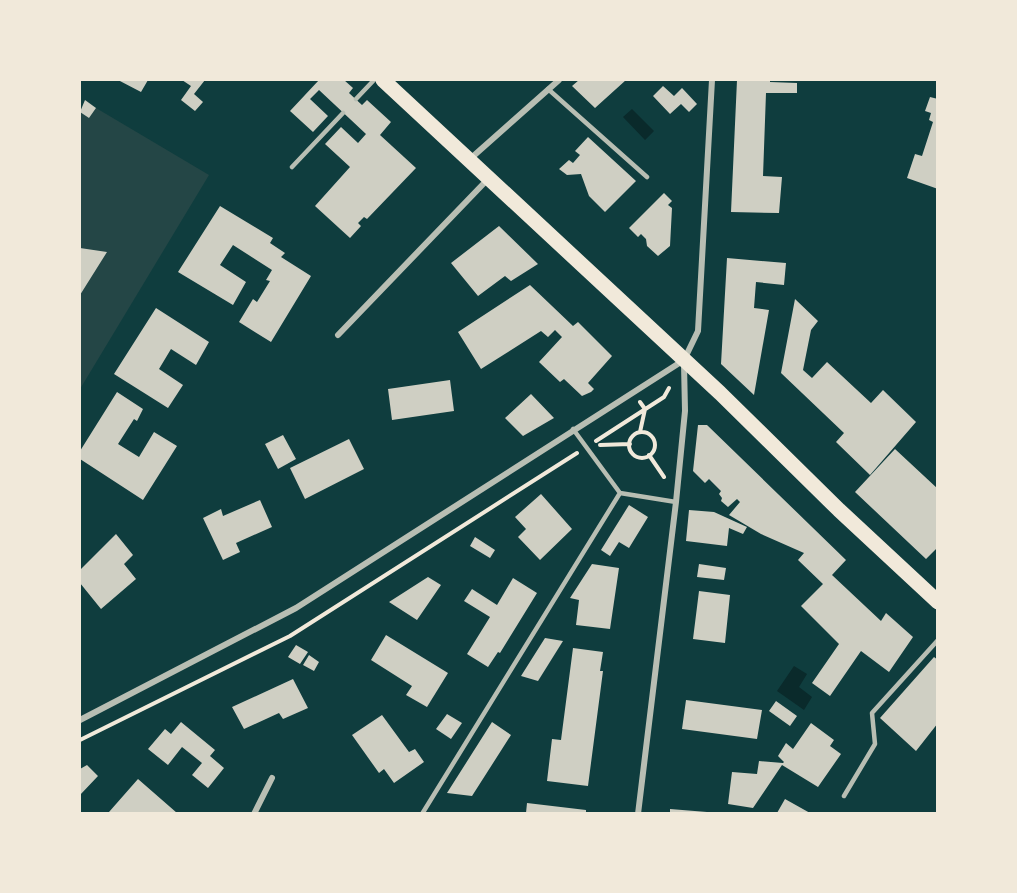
<svg xmlns="http://www.w3.org/2000/svg" width="1017" height="893" font-family="Georgia,serif">
<rect width="100%" height="100%" fill="#0f3d3e"/>
<!-- green -->
<path fill="#244646" d="M 96,108 L 209,175 L 80,389 L 80,112 L 89,118 Z"/>
<!-- water -->
<path fill="#0a2a2b" d="M 632,109 L 654,131 L 645,140 L 623,117 Z
M 794,666 L 807,674 L 799,687 L 812,697 L 804,710 L 777,691 Z"/>
<!-- building -->
<path fill="#cfcfc3" d="M 118,80 L 148,80 L 141,92 Z
M 182,80 L 205,80 L 194,94 L 203,102 L 195,111 L 181,100 L 191,86 Z
M 319,80 L 344,80 L 353,88 L 349,93 L 362,105 L 367,100 L 391,122 L 380,135 L 416,168 L 367,219 L 364,217 L 358,223 L 361,226 L 350,238 L 315,206 L 350,167 L 325,144 L 341,127 L 358,143 L 366,134 L 319,90 L 310,99 L 328,116 L 313,132 L 290,111 Z
M 579,80 L 626,80 L 595,108 L 572,86 Z
M 737,80 L 770,80 L 770,82 L 797,83 L 797,93 L 766,93 L 763,176 L 782,177 L 779,213 L 731,212 Z
M 663,86 L 674,96 L 682,88 L 697,104 L 689,112 L 681,104 L 670,114 L 653,96 Z
M 930,97 L 938,99 L 938,189 L 907,178 L 915,154 L 922,156 L 933,122 L 929,120 L 931,113 L 925,111 Z
M 85,100 L 96,108 L 89,118 L 80,112 Z
M 588,137 L 636,181 L 605,212 L 589,196 L 581,174 L 567,175 L 559,169 L 569,160 L 573,163 L 580,155 L 575,151 Z
M 664,193 L 672,201 L 668,205 L 672,208 L 670,246 L 658,256 L 647,246 L 646,239 L 641,234 L 638,237 L 629,228 Z
M 220,206 L 273,238 L 270,243 L 285,253 L 281,257 L 311,276 L 271,342 L 239,322 L 253,299 L 257,302 L 270,281 L 266,280 L 272,270 L 233,245 L 220,265 L 246,282 L 233,305 L 178,272 Z
M 499,226 L 538,264 L 511,281 L 505,276 L 478,296 L 451,263 Z
M 80,248 L 107,252 L 80,295 Z
M 727,258 L 786,263 L 784,285 L 756,282 L 754,308 L 769,310 L 754,395 L 721,364 Z
M 530,285 L 573,326 L 578,322 L 612,356 L 588,383 L 594,389 L 591,392 L 582,396 L 564,379 L 560,382 L 539,362 L 562,337 L 555,330 L 548,337 L 541,331 L 481,369 L 458,332 Z
M 795,299 L 818,321 L 811,330 L 803,370 L 812,378 L 827,362 L 871,403 L 883,390 L 916,422 L 870,475 L 836,442 L 844,433 L 781,373 Z
M 156,308 L 209,342 L 196,365 L 171,349 L 159,369 L 183,385 L 168,408 L 114,374 Z
M 450,380 L 454,411 L 392,420 L 388,389 Z
M 117,392 L 143,409 L 137,421 L 134,419 L 118,444 L 139,457 L 154,432 L 177,446 L 143,500 L 80,459 L 80,451 Z
M 531,394 L 554,418 L 523,436 L 505,418 Z
M 698,425 L 707,425 L 846,560 L 832,575 L 881,621 L 886,613 L 913,637 L 889,672 L 861,651 L 830,696 L 812,683 L 839,644 L 801,606 L 823,584 L 798,560 L 804,553 L 761,534 L 729,515 L 740,502 L 737,499 L 728,507 L 721,501 L 722,498 L 719,494 L 721,491 L 709,479 L 705,483 L 693,471 Z
M 283,435 L 296,459 L 278,469 L 265,444 Z
M 349,439 L 364,469 L 305,499 L 290,468 Z
M 895,449 L 938,489 L 938,547 L 926,559 L 855,492 Z
M 541,494 L 572,529 L 540,560 L 518,537 L 526,529 L 515,517 Z
M 260,500 L 272,527 L 236,543 L 240,552 L 223,560 L 203,518 L 221,509 L 223,516 Z
M 629,505 L 648,517 L 629,548 L 619,542 L 610,556 L 601,550 Z
M 689,510 L 714,512 L 747,527 L 743,534 L 729,528 L 727,546 L 686,541 Z
M 116,534 L 133,555 L 124,564 L 136,579 L 101,609 L 80,583 L 80,570 Z
M 475,537 L 495,550 L 490,558 L 470,546 Z
M 592,564 L 619,568 L 610,629 L 576,625 L 579,600 L 570,598 Z
M 699,564 L 726,568 L 724,580 L 697,577 Z
M 428,577 L 441,585 L 417,620 L 389,602 Z
M 513,578 L 537,593 L 500,653 L 498,652 L 488,667 L 467,654 L 490,617 L 464,601 L 472,589 L 497,605 Z
M 699,591 L 730,595 L 725,643 L 693,639 Z
M 386,635 L 448,673 L 427,707 L 406,695 L 412,686 L 371,660 Z
M 545,638 L 563,641 L 538,681 L 521,676 Z
M 296,645 L 308,652 L 300,664 L 288,657 Z
M 573,648 L 603,652 L 600,671 L 603,671 L 588,786 L 547,781 L 552,739 L 561,740 Z
M 309,655 L 319,662 L 314,671 L 303,665 Z
M 934,657 L 938,660 L 938,723 L 916,751 L 880,718 Z
M 293,679 L 308,708 L 283,719 L 279,713 L 244,729 L 232,707 Z
M 686,700 L 762,710 L 757,739 L 682,729 Z
M 776,701 L 797,716 L 790,726 L 769,711 Z
M 447,714 L 462,723 L 451,739 L 436,729 Z
M 382,715 L 409,752 L 415,749 L 424,762 L 394,783 L 384,769 L 379,773 L 352,735 Z
M 181,722 L 215,750 L 210,756 L 224,768 L 208,788 L 192,775 L 202,763 L 182,747 L 168,765 L 148,749 L 165,729 L 171,734 Z
M 492,722 L 511,735 L 472,796 L 447,793 Z
M 811,723 L 834,740 L 830,746 L 841,754 L 818,787 L 782,765 L 753,808 L 728,804 L 732,772 L 757,774 L 759,761 L 783,763 L 784,762 L 778,756 L 786,743 L 793,749 Z
M 87,765 L 98,776 L 80,795 L 80,769 Z
M 138,779 L 177,813 L 110,813 L 109,812 Z
M 785,799 L 810,813 L 777,813 Z
M 527,803 L 586,810 L 586,813 L 526,813 Z
M 670,809 L 707,812 L 707,813 L 670,813 Z"/>
<g fill="none" stroke-linecap="round" stroke-linejoin="round">
<!-- path -->
<path stroke="#f1e9da" stroke-width="4" d="M 640,432 L 645,409 L 640,402
M629 445a13 13 0 1 1 26 0a13 13 0 1 1-26 0Z
M 596,441 L 664,397 L 669,388
M 600,445 L 630,444
M 649,455 L 664,477
M 80,740 L 290,636 L 577,453"/>
<!-- service -->
<path stroke="#b8beb3" stroke-width="4.5" d="M 548,89 L 647,177
M 356,99 L 374,80
M 292,167 L 343,113
M 620,493 L 676,502
M 844,796 L 875,744 L 872,713 L 938,640
M 422,814 L 620,493 L 573,429"/>
<!-- minor -->
<path stroke="#b8beb3" stroke-width="6" d="M 470,159 L 559,80
M 338,335 L 488,179
M 80,720 L 296,608 L 684,360 L 698,331 L 712,80
M 254,814 L 272,778
M 638,814 L 676,502 L 685,411 L 684,364"/>
<!-- primary -->
<path stroke="#f1e9da" stroke-width="15" d="M 383,80 L 720,393 L 839,510 L 938,602"/>
</g>
<!-- border -->
<rect width="1017" height="893" fill="none" stroke="#f1e9da" stroke-width="162"/>
</svg>
